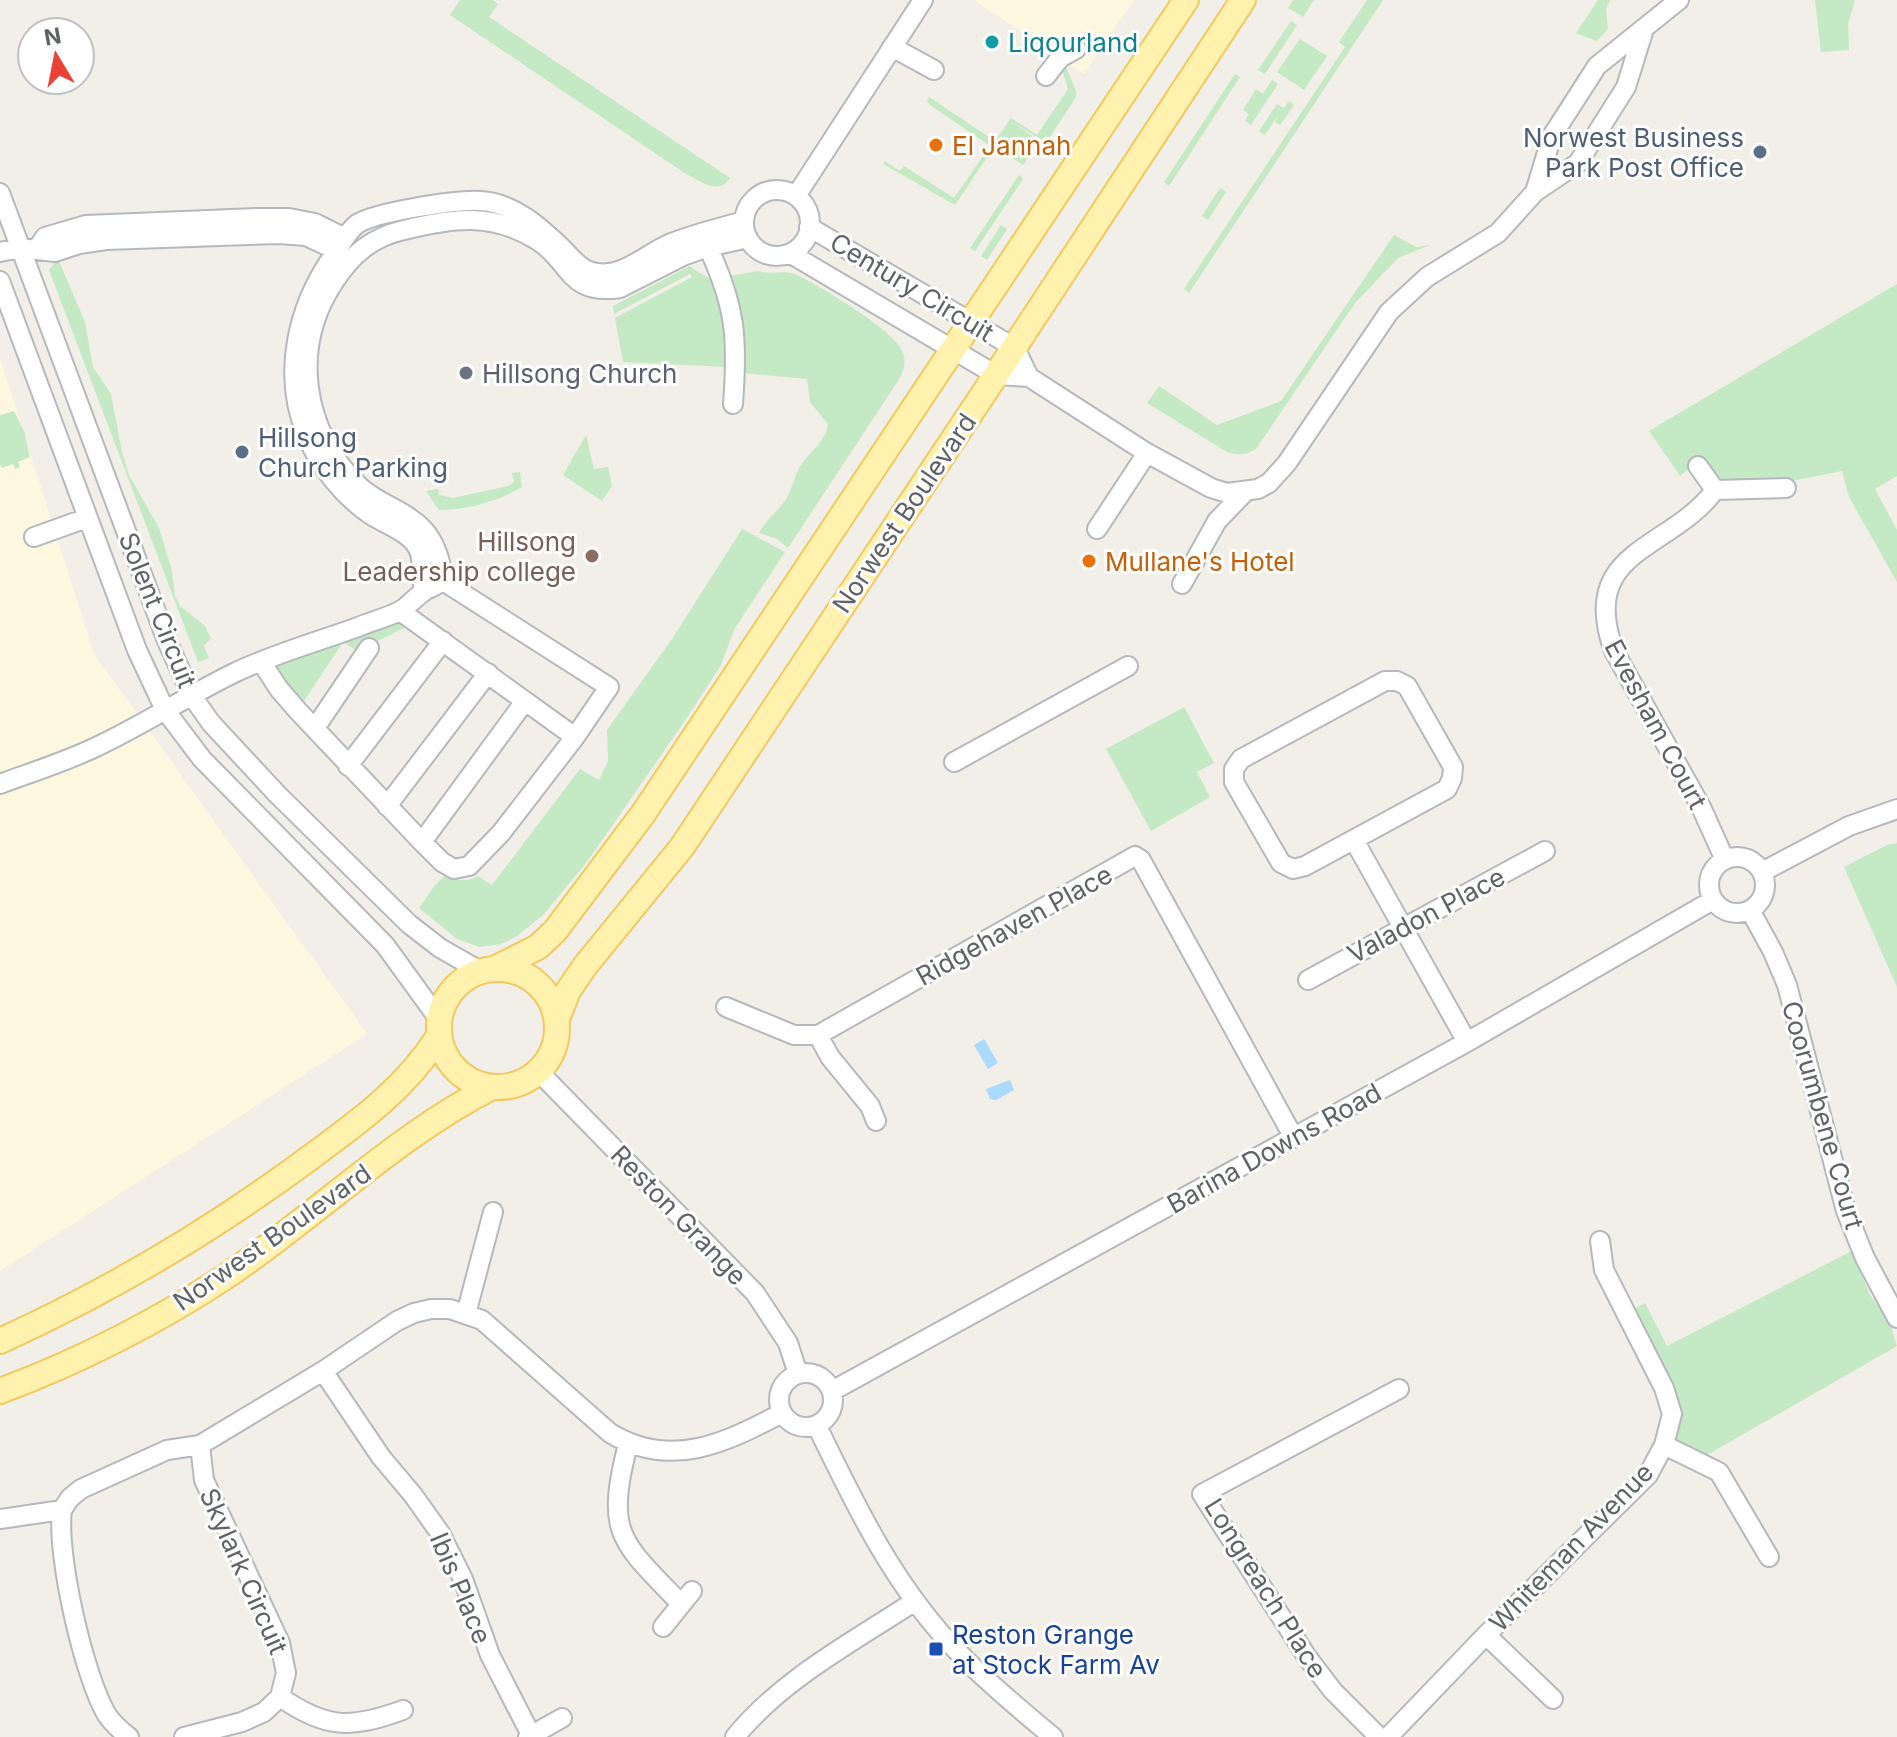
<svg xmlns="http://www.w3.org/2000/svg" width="1897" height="1737" font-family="Inter,sans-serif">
<rect width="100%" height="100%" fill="#f1efe8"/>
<!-- commercial -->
<path fill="#fef7e0" d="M 974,0 L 1134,0 L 1084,74 Z
M 0,358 L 94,654 L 367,1034 L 0,1271 Z"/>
<!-- green -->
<path fill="#c5e8c5" d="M 460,0 L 493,0 L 498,4 L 489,17 L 730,178 C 718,196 701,181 686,174 L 450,15 Z
M 1293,0 L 1314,0 L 1303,17 L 1288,8 Z
M 1367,0 L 1383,0 L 1189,293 L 1184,289 L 1345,47 L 1339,42 Z
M 1598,0 L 1610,0 L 1606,9 L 1608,29 L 1597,41 L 1576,33 Z
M 1815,0 L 1855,0 L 1848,24 L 1849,50 L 1821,52 Z
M 1291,21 L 1297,25 L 1265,74 L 1258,70 Z
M 1300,39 L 1327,56 L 1304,90 L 1277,72 Z
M 1066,67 L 1076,91 L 1076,97 L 1046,143 L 1011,121 L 1039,141 L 1023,165 L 995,147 L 1004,132 L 955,205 L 883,164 L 885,161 L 900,171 L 904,166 L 954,198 L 990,146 L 930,105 L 927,101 L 929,97 L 995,141 L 1011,118 L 1037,135 L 1068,89 L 1062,69 Z
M 1235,74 L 1240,77 L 1169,186 L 1164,182 Z
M 1272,80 L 1278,84 L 1251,125 L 1245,121 L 1249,114 L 1243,110 L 1256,89 L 1263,94 Z
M 1289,101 L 1294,105 L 1280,125 L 1275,122 L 1279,114 L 1265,135 L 1259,131 L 1277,104 L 1284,108 Z
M 1019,175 L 1023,179 L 975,251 L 970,248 Z
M 1220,188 L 1226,192 L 1208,220 L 1202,216 Z
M 1001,225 L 1007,229 L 987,260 L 981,256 Z
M 1394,235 L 1416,247 L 1430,245 L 1398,258 L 1355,303 L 1256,449 C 1246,455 1239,456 1227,452 L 1147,403 L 1159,386 L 1217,425 L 1281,401 Z
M 58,259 L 85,322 L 93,367 L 111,394 L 122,452 L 129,475 L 159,528 L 172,571 L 175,596 L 180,606 L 205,626 L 211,638 L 204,646 L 209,658 L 198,662 L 49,270 Z
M 690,266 C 696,272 706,275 711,280 C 724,294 726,348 726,367 L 623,362 L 615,318 L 692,277 L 690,274 L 614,314 L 613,306 Z
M 758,271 C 771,275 782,270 795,274 C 817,284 894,330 902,351 C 907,361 904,371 898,381 L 788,548 L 777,539 L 759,533 C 766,519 778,512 786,499 C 793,488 794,475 801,465 C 811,450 825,443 828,424 L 810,402 L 807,379 L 744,373 C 745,339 742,308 729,276 Z
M 1897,284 L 1897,476 L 1875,489 L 1897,530 L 1897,582 L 1849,497 L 1842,471 L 1787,482 L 1719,481 L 1702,458 L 1680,476 L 1649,431 Z
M 14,411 L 24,431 L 30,457 L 18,462 L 20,467 L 15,469 L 13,464 L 2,468 L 0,465 L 0,415 Z
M 586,435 L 594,469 L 608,467 L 612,486 L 602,501 L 563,475 Z
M 520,472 L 522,487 C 499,501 466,510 439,510 L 426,491 L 438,489 L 439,495 L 453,498 L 508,486 L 514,482 L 512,473 Z
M 742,529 L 785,552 L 735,628 L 720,667 L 684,722 L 587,862 L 543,915 L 517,936 L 501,944 L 480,947 L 457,939 L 419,908 L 435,885 L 447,874 C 457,881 467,883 478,876 L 492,885 L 580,769 L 599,780 L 608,761 L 607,730 L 672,639 Z
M 396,622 L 404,628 L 372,644 L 364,640 L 356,650 L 343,642 L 304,701 L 274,667 L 385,623 Z
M 1184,707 L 1214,763 L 1197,772 L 1210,797 L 1151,831 L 1106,749 Z
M 1897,843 L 1897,987 L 1844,867 L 1887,845 Z
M 1852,1251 L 1870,1295 L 1889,1320 L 1897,1346 L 1707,1455 L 1674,1441 L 1680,1407 L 1631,1311 L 1645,1303 L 1667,1346 Z"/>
<!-- water -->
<path fill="#aadaff" d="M 984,1039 L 998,1063 L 988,1069 L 974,1045 Z
M 1010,1080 L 1014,1090 L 996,1100 L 990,1099 L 986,1089 Z"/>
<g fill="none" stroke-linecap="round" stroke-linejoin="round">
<!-- minor casing -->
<g stroke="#b5b8bc" stroke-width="22">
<path id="minor" d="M 892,47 L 934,70
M 1046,76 L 1060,58 L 1076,49
M744 223a33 33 0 1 1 66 0a33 33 0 1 1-66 0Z
M 1535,192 L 1552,136 L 1597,66 L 1679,0
M 0,193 L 167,641 L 192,696 L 211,723 L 277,794 L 409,924 L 440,948 L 482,972
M 796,196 L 923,0
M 809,227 L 1015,348 L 1029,377
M 708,247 C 736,307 738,339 733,404
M 37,249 L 45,237 L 86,225 L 257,218 L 289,218 L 315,223 L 345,238
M 0,252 L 20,248 L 55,252 L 79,244 L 106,240 L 279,234 L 306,236 L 336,250
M 791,254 L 996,375 L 1029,377
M 0,281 L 137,650 L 165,710 L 202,759 L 385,945 L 438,1018
M 1029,377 L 1147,453 L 1211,488 L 1227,493 L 1258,489 L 1269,483 L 1287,463 L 1389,312 L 1427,277 L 1498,233 L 1535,192 L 1578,163 L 1626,87 L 1644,29
M 1698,466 L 1715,490 L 1786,488
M 1715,490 C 1670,551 1577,549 1614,651 L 1701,807 L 1725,860
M 1097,529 L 1147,453
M 34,537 L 87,518
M 1182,584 L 1217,521 L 1244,493
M 425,591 C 418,576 426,558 416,545 C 406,531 385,524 371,515 C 344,497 319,466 307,436 C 281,374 297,306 335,253 C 341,244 348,231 357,224 C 375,212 459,199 481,201 C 514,203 540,227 563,249 C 569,255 577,265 585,269 C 591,273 602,274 609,273 C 630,270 649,253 669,244 C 693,234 719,228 744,221
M 400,611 L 575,737
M 262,663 L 279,689 L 298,711 L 422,842 L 442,862 L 454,869 L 469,866 L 501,833 L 575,737 L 609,687 L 440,579
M 1385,681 L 1397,681 L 1407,686 L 1453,767 L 1452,778 L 1447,789 L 1305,866 L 1293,869 L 1281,863 L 1234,782 L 1234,769 L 1241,759 Z
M 315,728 L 369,648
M 954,762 L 1128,666
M 348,766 L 443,641
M 0,784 C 32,772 65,762 96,747 C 143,725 187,696 234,673 C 273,654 317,642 358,627 C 372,621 390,617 403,609 C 411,603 418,595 426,590 C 432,587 438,586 440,579 C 445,566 433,539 423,529 C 405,510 378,504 359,486 C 303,432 290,348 334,282 C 351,255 372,237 404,230 C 453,218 491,212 537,240 C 571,261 567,296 620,288 L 683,256 L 708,247 L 748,238
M 387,806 L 488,673
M 1354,840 L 1467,1042
M 422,842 L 525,701
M1709 885a28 28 0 1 1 56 0a28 28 0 1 1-56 0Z
M 1762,872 L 1849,826 L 1897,809
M 1750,910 L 1773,952 L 1787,985 L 1846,1211 L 1865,1258 L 1897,1318
M 1308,980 L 1545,851
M 726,1007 L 794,1035 L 818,1035 L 1135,856 L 1141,860 L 1294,1138
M 818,1035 L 830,1057 L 870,1106 L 876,1121
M 538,1071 L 755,1293 L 788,1343 L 798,1374
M 466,1314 L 493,1212
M 323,1371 L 381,1457 L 413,1495 L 440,1533 L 463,1579 L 490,1655 L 531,1735
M779 1400a27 27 0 1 1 54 0a27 27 0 1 1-54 0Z
M 832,1391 L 1467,1042 L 1713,900
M 817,1426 C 856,1507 896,1590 961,1655 C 990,1685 1022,1711 1053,1737
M 628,1444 C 605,1535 620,1540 681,1604
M 1664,1445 L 1719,1472 L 1769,1557
M 62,1510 C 56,1554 84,1677 107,1715 C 113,1724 120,1730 129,1737
M 0,1519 L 62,1510 L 70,1498 L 81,1489 L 167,1450 L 200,1445 L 323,1371 L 397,1321 L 414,1313 L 431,1309 L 450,1309 L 482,1320 L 610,1433 C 671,1470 725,1443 782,1413
M 663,1627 L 692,1591
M 1486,1635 L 1553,1699
M 280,1697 C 326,1729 351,1729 403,1710
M 184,1737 L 242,1722 L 264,1712 L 280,1697 L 286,1673 L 280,1643 L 204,1480 L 200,1445
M 528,1737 L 562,1718
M 735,1737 C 782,1679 853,1642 915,1601
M 1379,1737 L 1333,1691 L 1307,1657 L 1202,1494 L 1399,1389
M 1388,1737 L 1486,1635 L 1648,1475 L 1664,1445 L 1672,1414 L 1664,1388 L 1604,1270 L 1600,1241"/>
</g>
<!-- major casing -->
<g stroke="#f2c960" stroke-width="28">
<path id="major" d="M 494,969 L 538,947 L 555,931 L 643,814 L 1186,0
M439 1028a59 59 0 1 1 118 0a59 59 0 1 1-118 0Z
M 557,1019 L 568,991 L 585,966 L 682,847 L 996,375 L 1243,0
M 0,1341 C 110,1291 214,1229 311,1157 C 360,1121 406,1088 439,1036
M 0,1391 C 76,1363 161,1320 228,1275 C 317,1215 396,1136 492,1087"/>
</g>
<!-- minor -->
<use href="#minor" stroke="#fff" stroke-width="18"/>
<!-- major -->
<use href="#major" stroke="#fff2af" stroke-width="24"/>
</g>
<!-- markers -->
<circle fill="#0f9aa8" stroke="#fff" stroke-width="3" cx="992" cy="42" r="8"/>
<g fill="#e8710a" stroke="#fff" stroke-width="3">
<circle cx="936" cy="145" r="8"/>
<circle cx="1089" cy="561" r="8"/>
</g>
<g fill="#5c6f8a" stroke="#fff" stroke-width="3">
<circle cx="1760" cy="152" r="8"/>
<circle cx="242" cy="452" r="8"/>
</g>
<circle fill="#6b7280" stroke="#fff" stroke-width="3" cx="466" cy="373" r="8"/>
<circle fill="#8d6e63" stroke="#fff" stroke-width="3" cx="592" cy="556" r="8"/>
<rect fill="#1a4fb4" stroke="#fff" stroke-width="3" x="928" y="1641" width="16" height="16" rx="4"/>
<g text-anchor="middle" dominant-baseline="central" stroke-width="6" stroke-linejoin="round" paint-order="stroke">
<!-- culture labels -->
<g font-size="26" fill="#0d838f" stroke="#fff" text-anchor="start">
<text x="1008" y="42">Liqourland</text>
</g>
<!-- service labels -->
<g font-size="26" fill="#4e5e75" stroke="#fff" text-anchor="end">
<text x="1744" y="137">Norwest Business<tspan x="1744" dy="30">Park Post Office</tspan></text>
<text x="258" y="437" text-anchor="start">Hillsong<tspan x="258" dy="30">Church Parking</tspan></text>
</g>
<!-- food labels -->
<g font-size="26" fill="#c56008" stroke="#fff" text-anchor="start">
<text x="952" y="145">El Jannah</text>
<text x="1105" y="561">Mullane's Hotel</text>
</g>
<!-- street labels -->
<g font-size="26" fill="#5f6368" stroke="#fff">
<text transform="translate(912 287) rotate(31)">Century Circuit</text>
<text transform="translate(904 513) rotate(-56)">Norwest Boulevard</text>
<text transform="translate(158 610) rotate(68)">Solent Circuit</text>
<text transform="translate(1656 724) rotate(62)">Evesham Court</text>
<text transform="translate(1426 915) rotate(-28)">Valadon Place</text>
<text transform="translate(1014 925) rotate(-29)">Ridgehaven Place</text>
<text transform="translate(1823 1115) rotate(74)">Coorumbene Court</text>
<text transform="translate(1274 1148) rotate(-29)">Barina Downs Road</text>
<text transform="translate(679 1215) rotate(46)">Reston Grange</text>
<text transform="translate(272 1237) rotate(-35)">Norwest Boulevard</text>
<text transform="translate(1571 1547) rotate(-46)">Whiteman Avenue</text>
<text transform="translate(244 1571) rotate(66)">Skylark Circuit</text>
<text transform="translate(461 1588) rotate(67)">Ibis Place</text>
<text transform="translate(1266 1588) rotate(58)">Longreach Place</text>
</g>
<!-- worship labels -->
<g font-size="26" fill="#5b616d" stroke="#fff" text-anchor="start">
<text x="482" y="373">Hillsong Church</text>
</g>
<!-- education labels -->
<g font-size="26" fill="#785e54" stroke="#fff" text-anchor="end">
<text x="576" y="541">Hillsong<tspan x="576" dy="30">Leadership college</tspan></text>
</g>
<!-- transit labels -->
<g font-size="26" fill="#164399" stroke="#fff" text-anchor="start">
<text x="952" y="1634">Reston Grange<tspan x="952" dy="30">at Stock Farm Av</tspan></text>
</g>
</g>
<!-- north arrow -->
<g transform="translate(56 56) rotate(350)"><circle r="38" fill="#ffffff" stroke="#bfc1c3" stroke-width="2"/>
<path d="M0-6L14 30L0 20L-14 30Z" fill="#ea4335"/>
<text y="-12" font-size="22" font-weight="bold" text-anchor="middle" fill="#5f6368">N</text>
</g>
</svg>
